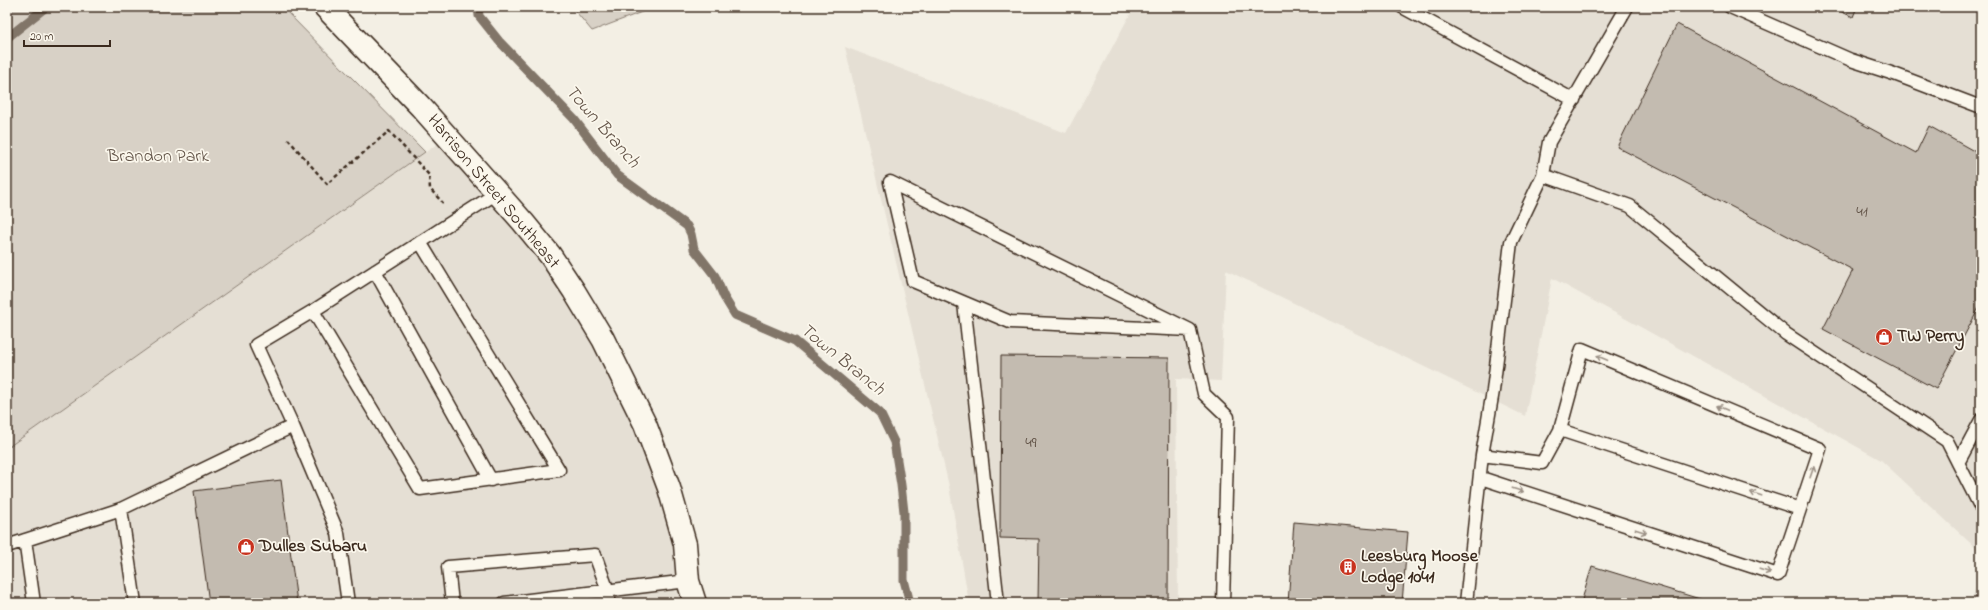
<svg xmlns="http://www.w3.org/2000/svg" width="1988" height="610" font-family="'Indie Flower',sans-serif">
<rect width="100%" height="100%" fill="#f3efe4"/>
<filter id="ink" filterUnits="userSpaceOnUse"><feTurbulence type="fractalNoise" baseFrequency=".025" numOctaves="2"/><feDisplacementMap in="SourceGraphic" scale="8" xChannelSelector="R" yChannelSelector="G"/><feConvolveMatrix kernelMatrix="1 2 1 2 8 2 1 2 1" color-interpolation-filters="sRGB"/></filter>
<g filter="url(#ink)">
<!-- built -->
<path fill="#e5dfd4" d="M 1134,7 L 1981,7 L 1981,553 L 1881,460 L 1552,278 L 1525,416 L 1226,270 L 1221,381 L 1176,379 L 1178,603 L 969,603 L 949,486 L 845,47 L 1066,133 Z
M 447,137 L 523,222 L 645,424 L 695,603 L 7,603 L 7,448 Z
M 1981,569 L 1981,603 L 1971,603 Z"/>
<!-- green -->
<path fill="#d8d1c6" stroke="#8a7e72" d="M 7,7 L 282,7 L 425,152 L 7,448 Z
M 572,7 L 655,7 L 592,31 Z"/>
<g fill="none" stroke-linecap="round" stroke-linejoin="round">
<!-- stream -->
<path stroke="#817468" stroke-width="9" d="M 478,7 L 479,16 L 499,41 L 574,119 L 617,175 L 687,226 L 691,234 L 694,249 L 715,276 L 724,297 L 735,315 L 795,341 L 880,413 L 894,442 L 901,485 L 904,512 L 904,580 L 910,603
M 7,38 L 46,7"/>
</g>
<!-- building -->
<path fill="#c3bbb0" stroke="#3b2a1e" d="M 1831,7 L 1857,7 L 1853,17 Z
M 1677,24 L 1916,153 L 1929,126 L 1981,155 L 1981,304 L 1936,389 L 1823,329 L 1853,270 L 1617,147 Z
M 1001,356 L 1169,358 L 1168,603 L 1038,603 L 1039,539 L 1000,538 Z
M 281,480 L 297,603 L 209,603 L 194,491 Z
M 1294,522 L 1408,532 L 1402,603 L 1288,603 Z
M 1592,566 L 1713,603 L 1581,603 Z"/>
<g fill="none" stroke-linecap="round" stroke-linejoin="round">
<!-- lane casing -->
<g stroke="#3b2a1e" stroke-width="15">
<path id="lane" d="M 1402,7 L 1574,100
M 1730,7 L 1851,60 L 1894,74 L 1981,107
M 1543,175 L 1549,142 L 1627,7
M 890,182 L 1190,330 L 1010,322 L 913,281 Z
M 420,242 L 559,470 L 420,489 L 313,311 L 497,193
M 375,271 L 491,480
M 964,303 L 998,603
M 1190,330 L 1204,394 L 1228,417 L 1223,603
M 293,426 L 256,345 L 313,311
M 1560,430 L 1582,349 L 1820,449 L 1800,509
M 1958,463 L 1981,420
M 1481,478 L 1778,575 L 1800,509 L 1560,430 L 1542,463 L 1482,455
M 25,540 L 34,603
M 7,546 L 121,509
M 135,603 L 121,509 L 293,426 L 338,533 L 348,603
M 452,603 L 448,567 L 595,555 L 608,591 L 608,603
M 504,603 L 688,581
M 1466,603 L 1482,455 L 1493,391 L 1511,242 L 1543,175 L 1630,206 L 1786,334 L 1947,441 L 1981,508"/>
</g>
<!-- secondary casing -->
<g stroke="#3b2a1e" stroke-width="25">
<path id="secondary" d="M 325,7 L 421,107 L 523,222 L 550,255 L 574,291 L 603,339 L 645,424 L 669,488 L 685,544 L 688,581 L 695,603"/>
</g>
<!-- path -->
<path stroke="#3b2a1e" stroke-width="2.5" stroke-dasharray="4 3" stroke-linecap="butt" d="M 288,139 L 327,184 L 389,131 L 429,175 L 430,189 L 443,203"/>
<!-- lane -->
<use href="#lane" stroke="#fbf7ec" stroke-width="12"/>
<!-- secondary -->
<use href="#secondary" stroke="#fbf7ec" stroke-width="22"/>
</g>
<!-- one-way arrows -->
<defs><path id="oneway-shaft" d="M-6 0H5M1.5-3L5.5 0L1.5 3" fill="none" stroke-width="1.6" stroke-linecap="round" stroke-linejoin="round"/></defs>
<g stroke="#9b9085">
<use href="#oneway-shaft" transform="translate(1602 358) rotate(-157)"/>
<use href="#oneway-shaft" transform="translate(1722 408) rotate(-157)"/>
<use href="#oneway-shaft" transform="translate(1812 472) rotate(-71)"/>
<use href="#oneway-shaft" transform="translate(1518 490) rotate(18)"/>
<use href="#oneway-shaft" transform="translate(1756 494) rotate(-162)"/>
<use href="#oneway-shaft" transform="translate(1641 531) rotate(18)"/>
<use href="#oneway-shaft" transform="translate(1765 571) rotate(18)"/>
</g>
</g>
<!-- icons -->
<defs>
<g id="shop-disc" transform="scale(0.9)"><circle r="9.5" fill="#c8321e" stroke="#fbf7ec"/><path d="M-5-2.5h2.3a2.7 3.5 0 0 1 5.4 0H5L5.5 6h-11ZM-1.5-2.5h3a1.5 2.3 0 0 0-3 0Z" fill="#fff"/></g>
<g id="building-disc" transform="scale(0.9)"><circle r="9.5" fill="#c8321e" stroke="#fbf7ec"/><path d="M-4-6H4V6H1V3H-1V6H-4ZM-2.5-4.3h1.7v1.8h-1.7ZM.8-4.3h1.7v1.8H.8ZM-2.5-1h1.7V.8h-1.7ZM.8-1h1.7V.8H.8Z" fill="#fff"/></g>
</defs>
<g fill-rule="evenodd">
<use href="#shop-disc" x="1884" y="337"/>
<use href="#shop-disc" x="246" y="547"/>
<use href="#building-disc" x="1348" y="567"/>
</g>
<g text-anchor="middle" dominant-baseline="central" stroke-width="3.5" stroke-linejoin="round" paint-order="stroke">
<!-- number labels -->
<g font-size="16" fill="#5d4e42">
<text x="1862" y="212">41</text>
<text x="1031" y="443">49</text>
</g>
<!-- park labels -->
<g font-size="18" fill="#625448" stroke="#fbf7ec">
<text x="158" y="157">Brandon Park</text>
</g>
<!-- street labels -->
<g font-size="18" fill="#3b2a1e" stroke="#fbf7ec">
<text transform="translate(493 192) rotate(50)">Harrison Street Southeast</text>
</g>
<!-- poi labels -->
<g font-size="18" font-weight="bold" fill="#3b2a1e" stroke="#fbf7ec" text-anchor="start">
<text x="1897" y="337">TW Perry</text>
<text x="259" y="547">Dulles Subaru</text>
<text x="1361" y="557">Leesburg Moose<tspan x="1361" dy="21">Lodge 1041</tspan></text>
</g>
<!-- water labels -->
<g font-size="19" font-style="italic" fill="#645549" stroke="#fbf7ec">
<text transform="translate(602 127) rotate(49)">Town Branch</text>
<text transform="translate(842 360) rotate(39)">Town Branch</text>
</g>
</g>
<!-- margin -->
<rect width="1988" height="610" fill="none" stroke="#fbf7ec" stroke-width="24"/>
<rect x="12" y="12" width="1964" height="586" fill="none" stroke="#3b2a1e" stroke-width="1.5" filter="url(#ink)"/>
<!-- scale -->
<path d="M24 40v6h86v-6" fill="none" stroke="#3b2a1e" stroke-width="2"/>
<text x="30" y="40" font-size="12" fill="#3b2a1e" stroke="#fbf7ec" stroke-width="3" paint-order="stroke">20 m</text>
</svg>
